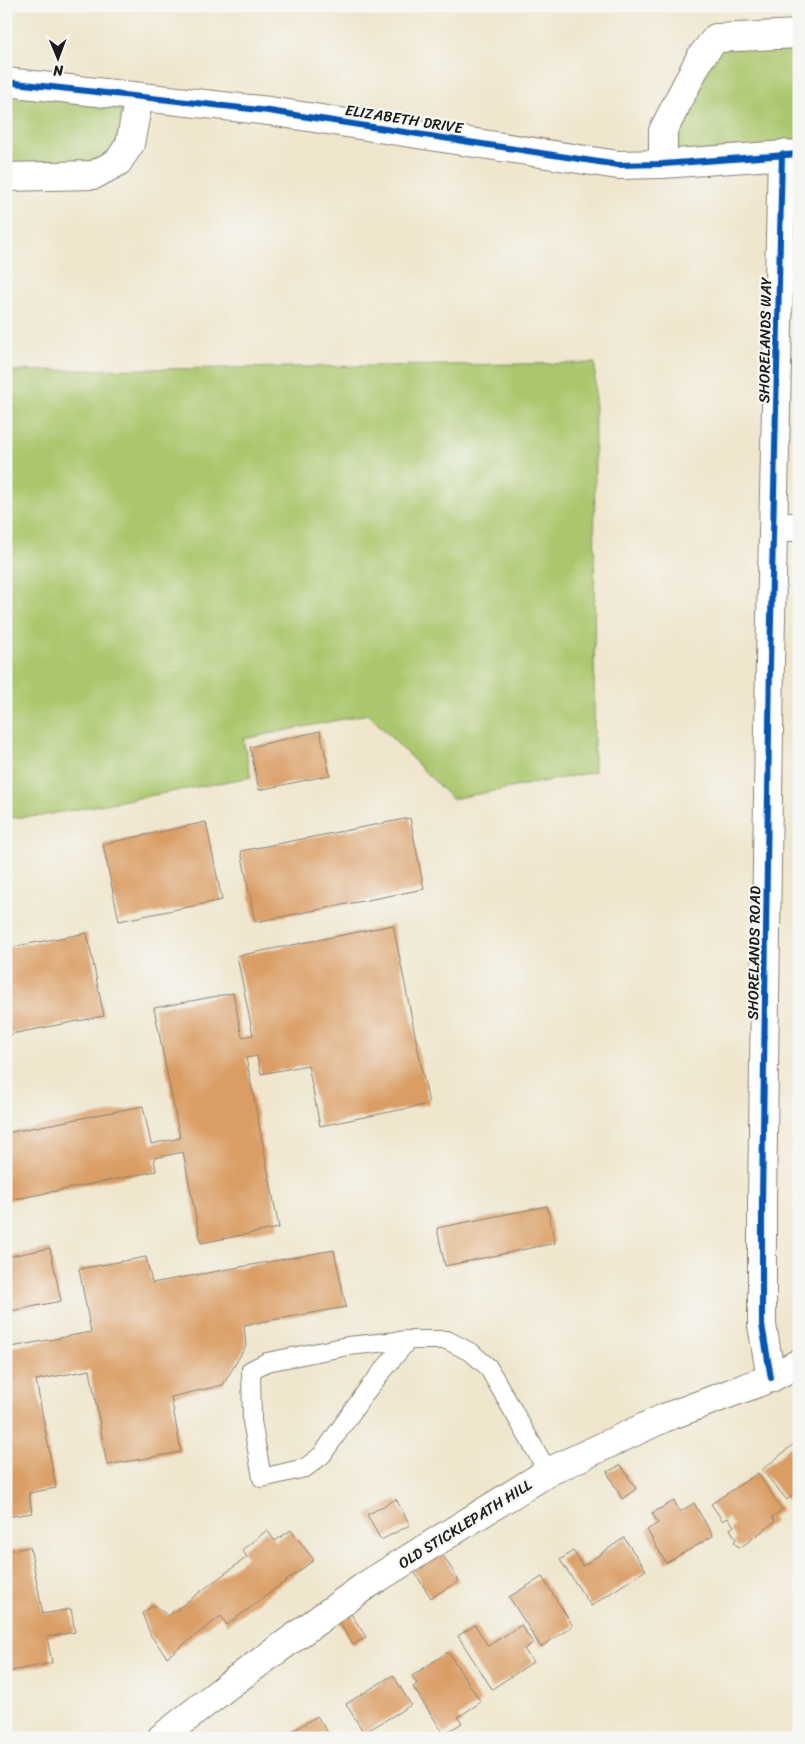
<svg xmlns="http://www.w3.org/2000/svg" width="805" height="1744" font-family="Sriracha,sans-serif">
<rect width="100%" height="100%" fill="#f6f6f2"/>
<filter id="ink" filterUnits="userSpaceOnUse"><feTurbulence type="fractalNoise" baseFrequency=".02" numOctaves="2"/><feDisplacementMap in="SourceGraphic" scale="10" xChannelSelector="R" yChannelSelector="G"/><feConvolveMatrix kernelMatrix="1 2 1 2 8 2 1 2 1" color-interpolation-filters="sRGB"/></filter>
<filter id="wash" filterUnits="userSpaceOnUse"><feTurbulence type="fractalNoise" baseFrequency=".0096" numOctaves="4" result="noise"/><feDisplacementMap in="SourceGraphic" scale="20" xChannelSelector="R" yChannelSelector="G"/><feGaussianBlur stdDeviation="1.12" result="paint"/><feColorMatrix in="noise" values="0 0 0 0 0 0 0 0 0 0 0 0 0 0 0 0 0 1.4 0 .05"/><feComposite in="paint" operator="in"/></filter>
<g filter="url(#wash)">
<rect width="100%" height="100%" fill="#efe6cd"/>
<!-- green -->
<path fill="#abc76d" stroke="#647244" d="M 799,45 L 799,147 L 676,152 L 674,132 L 719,49 Z
M 6,89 L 122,110 L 117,141 L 107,153 L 94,162 L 6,164 Z
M 595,363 L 594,772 L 452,799 L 368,714 L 243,739 L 251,777 L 40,816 L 6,818 L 6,371 Z"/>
<g id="blocks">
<!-- building -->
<path fill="#da9d64" d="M 320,731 L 330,775 L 259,790 L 250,747 Z
M 410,818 L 424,889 L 255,922 L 241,851 Z
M 206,822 L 222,900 L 119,921 L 103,844 Z
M 393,925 L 429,1104 L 320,1126 L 308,1065 L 261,1074 L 257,1056 L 246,1058 L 279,1228 L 201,1243 L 183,1152 L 154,1158 L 156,1171 L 6,1201 L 6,1133 L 143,1106 L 151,1144 L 180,1138 L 154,1008 L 233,993 L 242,1037 L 253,1035 L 237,956 Z
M 87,933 L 104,1016 L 6,1035 L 6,948 Z
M 547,1206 L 555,1243 L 445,1266 L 437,1228 Z
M 50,1248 L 61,1301 L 6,1312 L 6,1257 Z
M 334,1250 L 346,1307 L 244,1325 L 246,1346 L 223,1385 L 171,1397 L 181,1452 L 107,1465 L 90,1370 L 36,1380 L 56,1488 L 29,1493 L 32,1513 L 6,1517 L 6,1348 L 91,1332 L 79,1269 L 146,1257 L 152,1283 Z
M 794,1444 L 799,1449 L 799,1489 L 787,1500 L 762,1470 Z
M 621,1465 L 636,1489 L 622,1499 L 607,1472 Z
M 758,1473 L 782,1510 L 772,1517 L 775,1522 L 741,1547 L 737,1546 L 734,1542 L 736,1539 L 730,1529 L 734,1526 L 728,1518 L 723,1521 L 711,1504 Z
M 396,1499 L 410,1525 L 381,1540 L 367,1515 Z
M 674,1501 L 680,1512 L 694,1503 L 713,1536 L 666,1563 L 647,1530 L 658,1523 L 652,1513 Z
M 267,1530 L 275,1541 L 291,1530 L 314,1560 L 227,1625 L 221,1616 L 167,1657 L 151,1636 L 142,1613 L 154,1605 L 168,1616 L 247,1557 L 242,1550 Z
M 624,1538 L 646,1570 L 591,1606 L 560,1560 L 573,1551 L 583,1566 Z
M 30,1547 L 43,1614 L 71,1609 L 75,1632 L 47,1637 L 52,1663 L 6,1672 L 6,1551 Z
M 441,1552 L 459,1581 L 431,1598 L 413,1570 Z
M 542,1577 L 573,1626 L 541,1647 L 509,1597 Z
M 351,1614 L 366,1637 L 353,1645 L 339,1622 Z
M 475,1625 L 488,1646 L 521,1625 L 533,1643 L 524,1649 L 533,1662 L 492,1689 L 458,1636 Z
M 448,1652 L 481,1702 L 458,1717 L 462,1723 L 444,1734 L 413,1687 L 417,1684 L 412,1676 Z
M 393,1675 L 411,1705 L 364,1733 L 346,1704 Z
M 317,1716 L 331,1738 L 282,1738 Z"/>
</g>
</g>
<g filter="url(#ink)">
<use href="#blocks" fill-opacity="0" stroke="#868174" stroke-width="1"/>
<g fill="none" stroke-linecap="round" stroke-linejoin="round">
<!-- lane casing -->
<g stroke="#868174" stroke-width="20">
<path id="lane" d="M 408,1340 L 368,1389 L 322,1455 L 305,1468 L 262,1478 L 252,1421 L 251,1370 L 267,1362 L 348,1346 L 408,1340 L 447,1340 L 472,1353 L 488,1367 L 548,1472"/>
</g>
<!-- street casing -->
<g stroke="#868174" stroke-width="30">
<path id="street" d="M 6,82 L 269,111 L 618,165 L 663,164 L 799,154
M 663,164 L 663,131 L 700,58 L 716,38 L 799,34
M 6,177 L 94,175 L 118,162 L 130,144 L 139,97
M 773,527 L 799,527
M 771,1378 L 762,1325 L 762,1201 L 770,662 L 782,154
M 161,1738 L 230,1684 L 365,1586 L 548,1472 L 664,1418 L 771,1378 L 799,1363"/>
</g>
<!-- lane -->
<use href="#lane" stroke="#fff" stroke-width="18"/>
<!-- street -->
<use href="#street" stroke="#fff" stroke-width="28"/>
<!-- cycleway casing -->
<g stroke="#f6f6f2" stroke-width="9">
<path id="cycleway" d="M 6,82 L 269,111 L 618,165 L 663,164 L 799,154
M 771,1378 L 762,1325 L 762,1201 L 770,662 L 782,154"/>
</g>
<!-- cycleway -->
<use href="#cycleway" stroke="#0057b8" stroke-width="6"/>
</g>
</g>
<g text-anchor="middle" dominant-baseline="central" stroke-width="4.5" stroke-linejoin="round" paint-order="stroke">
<!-- street labels -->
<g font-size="15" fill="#1c1c1c" stroke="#f6f6f2">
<text transform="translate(404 119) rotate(9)">ELIZABETH DRIVE</text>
<text transform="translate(765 340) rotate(-89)">SHORELANDS WAY</text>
<text transform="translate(754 953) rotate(-89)">SHORELANDS ROAD</text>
<text transform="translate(465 1524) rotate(-32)">OLD STICKLEPATH HILL</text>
</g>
</g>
<!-- margin -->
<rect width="805" height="1744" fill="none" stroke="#f6f6f2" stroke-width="25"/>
<!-- north arrow -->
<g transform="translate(58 58) rotate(179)" stroke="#f6f6f2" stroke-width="4" paint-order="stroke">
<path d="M0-4L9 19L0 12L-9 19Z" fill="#1c1c1c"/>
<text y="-8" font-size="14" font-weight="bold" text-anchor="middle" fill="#1c1c1c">N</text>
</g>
</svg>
